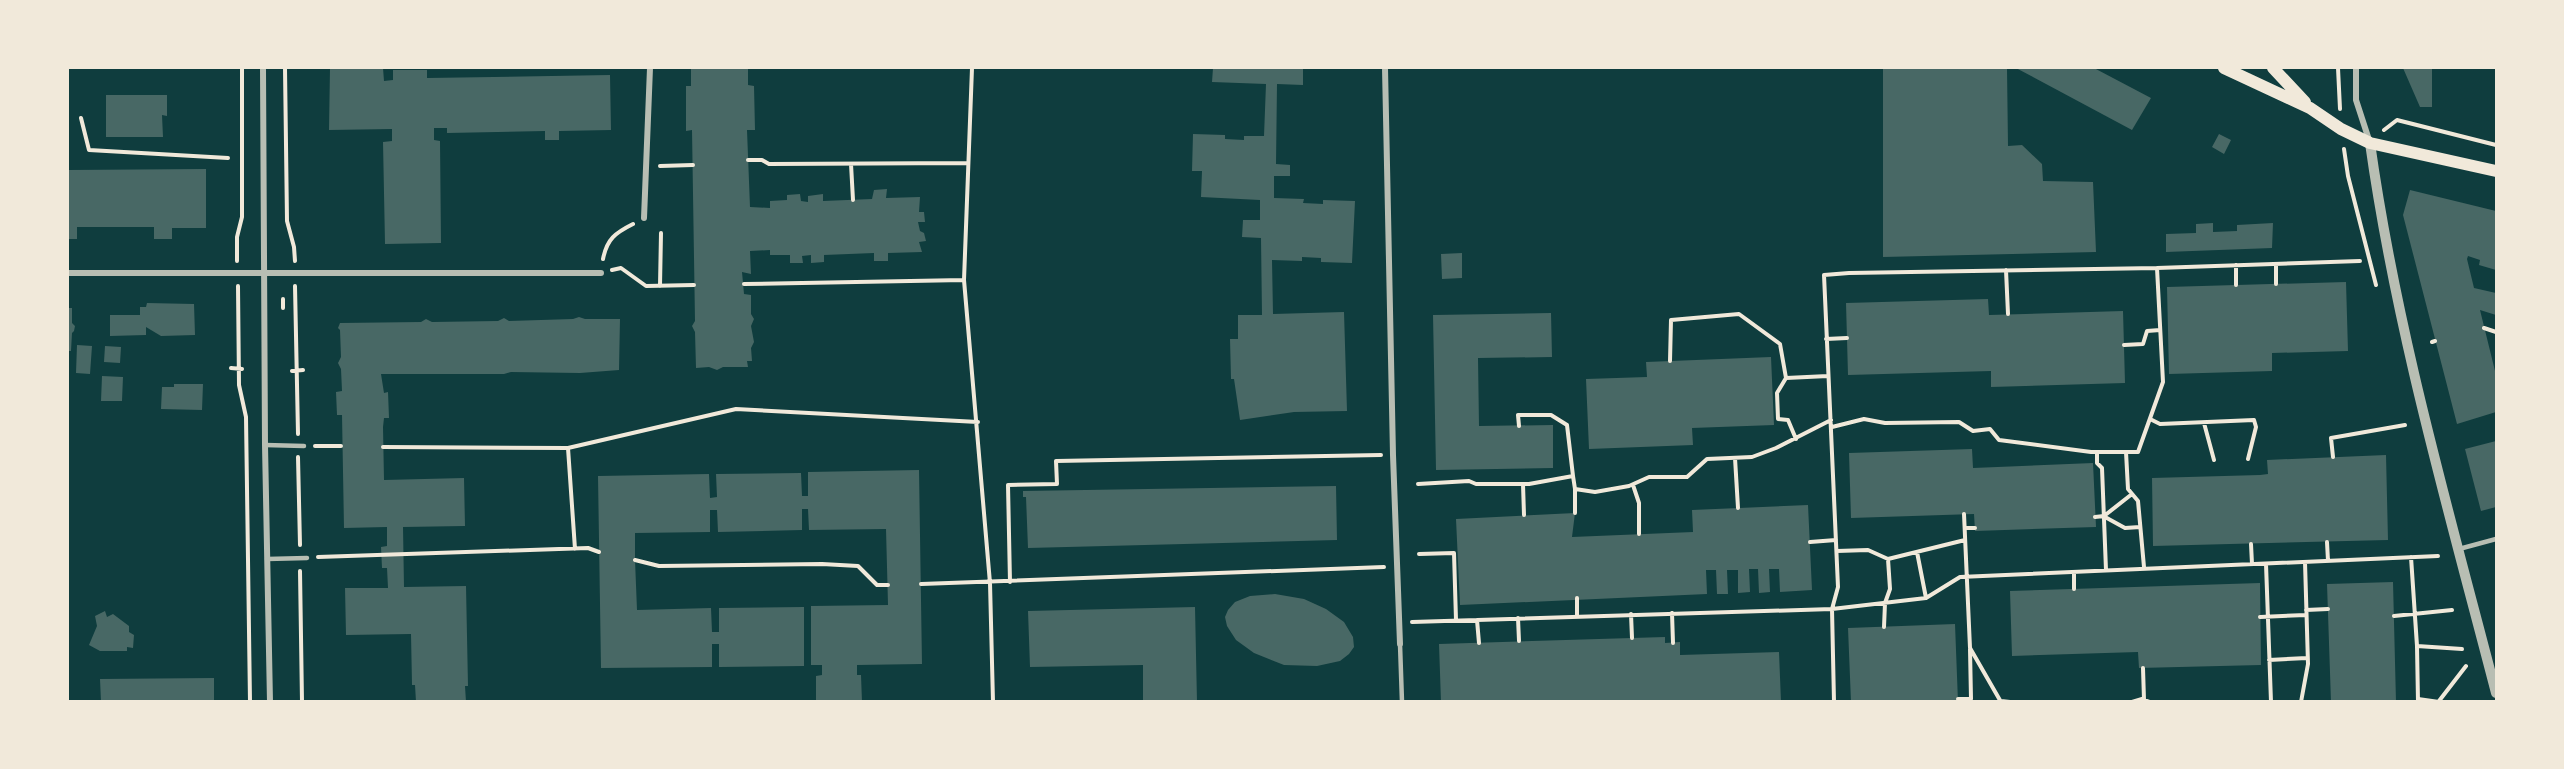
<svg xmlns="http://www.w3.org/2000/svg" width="2564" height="769" font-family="'Public Sans',sans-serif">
<rect width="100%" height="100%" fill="#0f3d3e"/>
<!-- building -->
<path fill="#486865" d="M 330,68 L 383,68 L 384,81 L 393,80 L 393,70 L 427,70 L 427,78 L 610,75 L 611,130 L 559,131 L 559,140 L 545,140 L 545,131 L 447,133 L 447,128 L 434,128 L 434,140 L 440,141 L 441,243 L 385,244 L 383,142 L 392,141 L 392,129 L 329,130 Z
M 691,68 L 748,68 L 748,85 L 754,86 L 755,130 L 747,130 L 750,207 L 770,208 L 770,201 L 787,200 L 787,195 L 800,194 L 801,201 L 808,202 L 808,196 L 823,194 L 823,201 L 872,199 L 874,190 L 887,189 L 886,198 L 920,197 L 919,212 L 924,212 L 925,222 L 918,222 L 920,231 L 924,233 L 926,241 L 919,242 L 922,252 L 888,253 L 888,261 L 874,261 L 874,253 L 824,255 L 824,262 L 811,263 L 811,255 L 802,256 L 803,263 L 790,263 L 790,255 L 770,255 L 770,250 L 750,251 L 751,274 L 742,272 L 744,294 L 751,295 L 751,314 L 754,319 L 751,326 L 754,342 L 751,348 L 752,361 L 747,361 L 748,367 L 723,367 L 717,370 L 709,367 L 696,368 L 695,332 L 692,326 L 695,321 L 692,130 L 686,131 L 686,86 L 691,86 Z
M 1213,68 L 1303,68 L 1303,85 L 1277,84 L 1276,164 L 1290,165 L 1290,176 L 1274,176 L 1274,198 L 1304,199 L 1303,203 L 1323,204 L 1323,200 L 1355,201 L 1352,263 L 1321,262 L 1321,258 L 1302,257 L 1302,261 L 1272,260 L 1273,314 L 1344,312 L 1347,411 L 1294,412 L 1240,420 L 1234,379 L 1231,379 L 1230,339 L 1238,339 L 1238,315 L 1262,315 L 1261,238 L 1242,237 L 1243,220 L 1260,220 L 1260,200 L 1201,197 L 1202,171 L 1192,171 L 1193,134 L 1225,135 L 1225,139 L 1244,140 L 1244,136 L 1264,136 L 1266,84 L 1212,82 Z
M 1883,68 L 2007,68 L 2008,146 L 2022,145 L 2042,164 L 2043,181 L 2093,182 L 2096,252 L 1883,257 Z
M 2016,68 L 2094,68 L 2151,98 L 2132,130 Z
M 2403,68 L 2432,68 L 2432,107 L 2420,107 Z
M 106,95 L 167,95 L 167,116 L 162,115 L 163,137 L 106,137 Z
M 2219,134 L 2231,140 L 2224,154 L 2212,147 Z
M 206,169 L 206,228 L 172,228 L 172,239 L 154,239 L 154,227 L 77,227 L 77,239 L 68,239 L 68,170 Z
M 2410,190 L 2496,211 L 2496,270 L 2479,265 L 2480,260 L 2468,256 L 2467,259 L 2474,288 L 2496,293 L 2496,315 L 2480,310 L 2496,375 L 2496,412 L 2457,424 L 2403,215 Z
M 2213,223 L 2213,232 L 2237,231 L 2237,225 L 2273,223 L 2272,248 L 2166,252 L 2166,234 L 2196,233 L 2196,224 Z
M 1462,253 L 1462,278 L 1442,279 L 1441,254 Z
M 2346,282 L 2348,351 L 2272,353 L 2272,371 L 2169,374 L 2167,287 Z
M 1988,299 L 1989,315 L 2123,311 L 2125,383 L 1991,387 L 1991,371 L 1848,375 L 1846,303 Z
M 147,303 L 194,304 L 195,335 L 161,336 L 146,327 L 146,335 L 110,336 L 110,315 L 140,315 L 140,307 L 146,307 Z
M 68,308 L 72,308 L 72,323 L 75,326 L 74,331 L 72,333 L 71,351 L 68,351 Z
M 1551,313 L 1552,357 L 1478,358 L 1479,426 L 1553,425 L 1553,468 L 1436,470 L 1433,315 Z
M 579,317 L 585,319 L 620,319 L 619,370 L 580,373 L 511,372 L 504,374 L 381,374 L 384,393 L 388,392 L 389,418 L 384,418 L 383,427 L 384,480 L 464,478 L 465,526 L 403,527 L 404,587 L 466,586 L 468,686 L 465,686 L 466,702 L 416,702 L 415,685 L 412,685 L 411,634 L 346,635 L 345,588 L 388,588 L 387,568 L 382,568 L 381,547 L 387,546 L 387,527 L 344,528 L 342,415 L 337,415 L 336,392 L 342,391 L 341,369 L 338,363 L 341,357 L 340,330 L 338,328 L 340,323 L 421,322 L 426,319 L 432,322 L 498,321 L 504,318 L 509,321 L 573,319 Z
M 77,345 L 92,346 L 90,374 L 76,373 Z
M 105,346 L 121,347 L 120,363 L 104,362 Z
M 1771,357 L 1774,425 L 1692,428 L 1693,445 L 1589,449 L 1586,379 L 1647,377 L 1646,362 Z
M 102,376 L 123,377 L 122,401 L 101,401 Z
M 174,384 L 203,384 L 202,410 L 161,409 L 162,387 L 174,387 Z
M 2496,441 L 2496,507 L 2481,511 L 2465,449 Z
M 1972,449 L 1973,468 L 2093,463 L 2096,527 L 1975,531 L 1974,514 L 1851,518 L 1849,453 Z
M 2386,455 L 2388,540 L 2153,546 L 2152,478 L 2260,475 L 2268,474 L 2267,460 Z
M 919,470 L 922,664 L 857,665 L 857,675 L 861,675 L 862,702 L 816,702 L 816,676 L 822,675 L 822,665 L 811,665 L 811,606 L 888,605 L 886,529 L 809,530 L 808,509 L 802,509 L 802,530 L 718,532 L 717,510 L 710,510 L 710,532 L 635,533 L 635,560 L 637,610 L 711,608 L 712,632 L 719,632 L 719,608 L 804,607 L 804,666 L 719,667 L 719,644 L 712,644 L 712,667 L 601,668 L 598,476 L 709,474 L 710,498 L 717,497 L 716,474 L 801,473 L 802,496 L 808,496 L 808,472 Z
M 1336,486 L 1337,540 L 1028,548 L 1026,497 L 1023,497 L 1023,491 Z
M 1808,505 L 1812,590 L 1780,592 L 1779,569 L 1769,569 L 1770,592 L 1759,593 L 1758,569 L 1749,569 L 1750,592 L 1738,593 L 1738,570 L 1727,570 L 1728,594 L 1717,594 L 1716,570 L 1706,570 L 1707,594 L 1460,605 L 1456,519 L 1575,513 L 1572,537 L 1693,532 L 1692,510 Z
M 2393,582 L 2396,702 L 2331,702 L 2327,584 Z
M 2260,583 L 2261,665 L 2139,668 L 2138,652 L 2012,656 L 2010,591 Z
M 1275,594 L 1304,599 L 1326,609 L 1344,622 L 1353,637 L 1354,647 L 1349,654 L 1340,661 L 1317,666 L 1284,665 L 1254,653 L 1236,640 L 1227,626 L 1225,617 L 1228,610 L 1235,602 L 1250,596 Z
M 1195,607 L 1197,702 L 1143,702 L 1143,665 L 1030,667 L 1028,611 Z
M 105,611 L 107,617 L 113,614 L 129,626 L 129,632 L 134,635 L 133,648 L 127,647 L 127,651 L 100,651 L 89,645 L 97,626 L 95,616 Z
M 1955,624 L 1958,702 L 1851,702 L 1848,628 Z
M 1665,637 L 1665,643 L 1680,642 L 1680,655 L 1779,652 L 1781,702 L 1441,702 L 1439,644 Z
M 214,678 L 214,702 L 101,702 L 100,679 Z"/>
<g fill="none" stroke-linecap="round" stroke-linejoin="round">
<!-- path -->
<path stroke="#f1e9da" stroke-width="4" d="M 285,68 L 287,221 L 294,247 L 295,261
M 972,68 L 964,280 L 990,583 L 993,702
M 2338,68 L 2340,109
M 81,118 L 89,150 L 228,158
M 2384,130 L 2397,120 L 2496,145
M 2344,149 L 2348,176 L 2376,285
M 748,160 L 762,160 L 769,164 L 968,163
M 851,164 L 853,200
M 660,166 L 693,165
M 603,259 C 607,239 615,233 633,224
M 237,261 L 237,237 L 242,217 L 242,68
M 2276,264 L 2276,284
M 2236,265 L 2236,285
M 612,270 L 621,268 L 646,286 L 694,285
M 2006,270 L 2008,314
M 744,284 L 964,280
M 238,286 L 239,385 L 246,417 L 250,702
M 295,286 L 298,434
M 660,286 L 661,233
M 283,299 L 283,308
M 2484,328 L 2496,332
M 1826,339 L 1847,338
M 2432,342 L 2435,341
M 2124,345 L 2143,344 L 2147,331 L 2160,330
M 1670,361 L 1671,320 L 1739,314 L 1780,344 L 1786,378 L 1828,376
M 231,368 L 242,369
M 292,371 L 303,370
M 1786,378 L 1777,393 L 1778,419 L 1788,420 L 1796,439
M 2150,419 L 2160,424 L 2254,420 L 2256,427 L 2248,459
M 2204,423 L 2214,460
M 1519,426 L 1518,415 L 1551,415 L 1567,425 L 1573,476
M 1832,427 L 1864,419 L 1885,423 L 1959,422 L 1973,431 L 1990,429 L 1999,440 L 2091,452 L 2138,452 L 2163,382 L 2157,268
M 315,446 L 341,446
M 383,447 L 568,448 L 736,409 L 978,422
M 568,448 L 575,549
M 2097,452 L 2097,463 L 2102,468 L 2106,570
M 2126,452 L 2128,489 L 2138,501 L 2144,567
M 298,457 L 300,545
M 2333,457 L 2331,438 L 2405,425
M 1735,458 L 1738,508
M 1418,484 L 1469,481 L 1476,484 L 1529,484 L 1573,476 L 1575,489 L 1595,492 L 1629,486 L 1649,477 L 1687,477 L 1707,459 L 1752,457 L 1776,448 L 1831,420
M 1523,484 L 1524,515
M 1633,485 L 1639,503 L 1639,534
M 1575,489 L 1575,513
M 1964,514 L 1970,648 L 2001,702
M 2095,517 L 2104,516 L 2132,494
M 2105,517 L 2125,528 L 2140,527
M 1965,528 L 1975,528
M 1810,542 L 1836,540
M 2327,542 L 2328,561
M 2251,544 L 2252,564
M 1837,551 L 1868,550 L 1888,559 L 1965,540
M 1917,552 L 1926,598
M 1419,554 L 1454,553 L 1456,620
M 318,557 L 588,548 L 599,552
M 2411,557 L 2417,646 L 2418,702
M 635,560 L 659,566 L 822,564 L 858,566 L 877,585 L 888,585
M 2266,564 L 2271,702
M 300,571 L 302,702
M 2074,572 L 2074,589
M 1010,582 L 1008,485 L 1057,484 L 1056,461 L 1381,455
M 921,584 L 1384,567
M 2306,610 L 2328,609
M 1672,613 L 1673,643
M 1631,614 L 1632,638
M 1577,616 L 1577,598
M 2394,616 L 2452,610
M 2260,617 L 2306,615
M 1518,618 L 1519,641
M 1477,620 L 1479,643
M 1412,622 L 1832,609 L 1926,598 L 1960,577 L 2438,556
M 1884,627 L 1885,603 L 1890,589 L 1888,559
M 2417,646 L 2462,649
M 2269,660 L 2307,658
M 2143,668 L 2144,700
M 1958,699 L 1971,699 L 1970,649
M 2418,699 L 2439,702
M 2001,701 L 2010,702
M 2439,701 L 2466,666
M 1834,702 L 1832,609 L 1838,587 L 1824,275 L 1849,273 L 2157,268 L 2360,261
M 2132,702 L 2142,699 L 2150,702
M 2301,702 L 2308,664 L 2305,562"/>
<!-- service -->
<path stroke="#b8beb3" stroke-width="4.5" d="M 265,445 L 304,446
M 2459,549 L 2496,539
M 267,559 L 307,558
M 1400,644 L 1402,702"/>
<!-- minor -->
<path stroke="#b8beb3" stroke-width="6" d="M 263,68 L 265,445 L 270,702
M 1385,68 L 1393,455 L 1400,644
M 2356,68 L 2356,100 L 2370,143
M 644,218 L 650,68
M 68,273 L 601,273"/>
<!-- tertiary -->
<path stroke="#b8beb3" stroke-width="10" d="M 2370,143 C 2396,329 2449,512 2496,693"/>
<!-- secondary -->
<path stroke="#f1e9da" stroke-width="12" d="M 2224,68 L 2310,108 L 2341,129 L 2370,143 L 2496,171
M 2273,68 L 2305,102"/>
</g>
<!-- border -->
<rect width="2564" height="769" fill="none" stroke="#f1e9da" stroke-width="138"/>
</svg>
